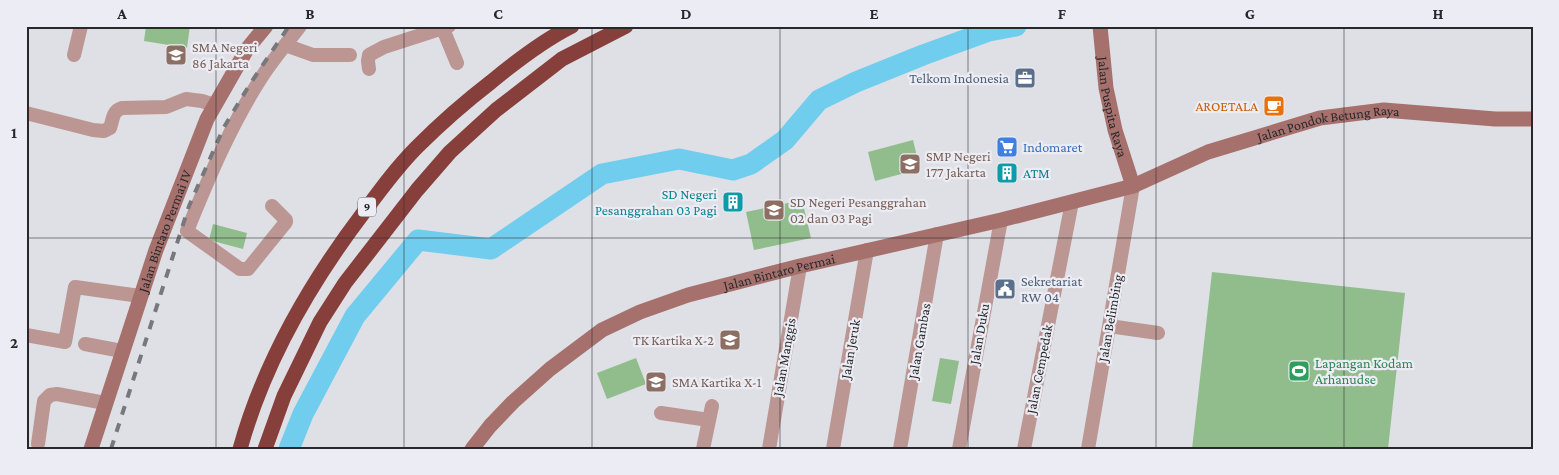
<svg xmlns="http://www.w3.org/2000/svg" width="1559" height="475" font-family="'Crimson Pro',serif">
<rect width="100%" height="100%" fill="#dee0e6"/>
<!-- green -->
<path fill="#91bd8d" d="M 146,26 L 190,26 L 187,48 L 144,41 Z
M 913,140 L 920,169 L 875,181 L 868,152 Z
M 802,200 L 811,238 L 754,250 L 746,212 Z
M 213,224 L 247,233 L 243,249 L 209,240 Z
M 1212,272 L 1405,293 L 1388,449 L 1192,449 Z
M 636,358 L 646,384 L 607,399 L 597,373 Z
M 940,358 L 959,361 L 951,404 L 932,401 Z"/>
<g fill="none" stroke-linecap="round" stroke-linejoin="round">
<!-- river -->
<path stroke="#70cded" stroke-width="21" d="M 289,449 L 303,414 L 355,316 L 418,240 L 491,249 L 602,174 L 679,159 L 733,170 L 751,164 L 785,140 L 819,100 L 856,82 L 923,55 L 989,31 L 1016,26"/>
<!-- street -->
<path stroke="#bb9692" stroke-width="14" d="M 443,29 L 457,63
M 285,45 L 313,55 L 350,55
M 74,55 L 81,26
M 369,69 L 368,61 L 369,55 L 384,47 L 449,26
M 26,113 L 93,130 L 104,131 L 110,128 C 113,120 112,111 122,108 L 166,107 L 186,99 L 202,101 L 214,105
M 272,206 L 286,220 L 286,222 L 248,269 L 240,269 L 187,231 C 209,177 231,124 263,75 C 274,58 288,42 300,26
M 1109,326 L 1158,333
M 26,335 L 65,342 L 75,287 L 140,296
M 85,344 L 122,351
M 661,413 L 709,420
M 38,444 L 44,401 L 50,395 L 57,394 L 105,403
M 703,449 L 712,406
M 769,449 L 800,266
M 833,449 L 867,250
M 900,449 L 937,234
M 959,449 L 1001,220
M 1024,449 L 1072,202
M 1088,449 L 1133,186"/>
<!-- secondary -->
<g stroke="#a6716d" stroke-width="15">
<path id="s1" d="M 1100,26 L 1106,88 L 1115,130 L 1133,186"/>
<path id="s2" d="M 91,449 L 156,250 L 207,119 L 247,49 L 266,26"/>
<path id="s3" d="M 472,449 L 490,426 L 513,402 L 550,369 L 602,330 L 640,312 L 688,295 L 800,266 L 1001,220 L 1133,186 L 1208,152 L 1320,118 L 1384,110 L 1495,119 L 1533,119"/>
</g>
<!-- highway -->
<path stroke="#873f3b" stroke-width="15" d="M 240,449 C 264,362 310,283 364,212 C 381,189 397,167 417,147 C 440,124 465,102 491,82 C 514,63 546,39 572,26
M 265,449 L 284,396 L 320,322 L 345,283 L 417,190 L 450,152 L 496,110 L 562,59 L 626,26"/>
<!-- rail -->
<path stroke="#77777c" stroke-width="4" stroke-dasharray="9 9" stroke-linecap="butt" d="M 111,449 L 189,206 L 224,127 L 250,84 L 289,26"/>
</g>
<!-- grid -->
<path fill="none" stroke="#28282b" stroke-width="1" stroke-opacity="0.55" d="M 216,26 L 216,449M 404,26 L 404,449M 592,26 L 592,449M 780,26 L 780,449M 968,26 L 968,449M 1156,26 L 1156,449M 1344,26 L 1344,449M 26,238 L 1533,238"/>
<!-- icons -->
<defs>
<g id="school-square" transform="scale(1.125)"><rect x="-9" y="-9" width="18" height="18" rx="4" fill="#8d6e63" stroke="#ecedf4"/><path d="M0-5L7-2L0 1L-7-2ZM-4 1L0 2.5L4 1V4Q0 6-4 4Z" fill="#fff"/></g>
<g id="office-square" transform="scale(1.125)"><rect x="-9" y="-9" width="18" height="18" rx="4" fill="#5c6f8a" stroke="#ecedf4"/><path d="M-6-3h4V-5.5h4V-3h4V5H-6ZM-1-4.5V-3h2v-1.5ZM-6 0V1H6V0Z" fill="#fff"/></g>
<g id="cafe-square" transform="scale(1.125)"><rect x="-9" y="-9" width="18" height="18" rx="4" fill="#e8710a" stroke="#ecedf4"/><path d="M-5.5-4.5H6V0H3Q3 3.5 0 3.5H-2.5Q-5.5 3.5-5.5 0ZM3-3.2v2h1.7v-2ZM-6 4.5H4V6H-6Z" fill="#fff"/></g>
<g id="supermarket-square" transform="scale(1.125)"><rect x="-9" y="-9" width="18" height="18" rx="4" fill="#3f7fe0" stroke="#ecedf4"/><path d="M-6-5.5h2.5l.6 2H6L4.5 2H-2.5L-4.4-4H-6ZM-1.5 3.2a1.3 1.3 0 1 0 .1 0ZM3 3.2a1.3 1.3 0 1 0 .1 0Z" fill="#fff"/></g>
<g id="building-square" transform="scale(1.125)"><rect x="-9" y="-9" width="18" height="18" rx="4" fill="#0f9aa8" stroke="#ecedf4"/><path d="M-4-6H4V6H1V3H-1V6H-4ZM-2.5-4.3h1.7v1.8h-1.7ZM.8-4.3h1.7v1.8H.8ZM-2.5-1h1.7V.8h-1.7ZM.8-1h1.7V.8H.8Z" fill="#fff"/></g>
<g id="civic-square" transform="scale(1.125)"><rect x="-9" y="-9" width="18" height="18" rx="4" fill="#5c6f8a" stroke="#ecedf4"/><path d="M-.6-6.5H3V-4.5H.6V-3L4-1V1h2V6H-6V1h2V-1L-.6-3ZM-1.2 2.5V6h2.4V2.5Z" fill="#fff"/></g>
<g id="stadium-square" transform="scale(1.125)"><rect x="-9" y="-9" width="18" height="18" rx="4" fill="#2e9e5b" stroke="#ecedf4"/><path d="M0-5a6.5 5 0 1 0 0 10a6.5 5 0 1 0 0-10ZM-3.5-1.8h7v3.6h-7Z" fill="#fff"/></g>
</defs>
<g fill-rule="evenodd">
<use href="#school-square" x="176" y="55"/>
<use href="#office-square" x="1025" y="78"/>
<use href="#cafe-square" x="1274" y="106"/>
<use href="#supermarket-square" x="1007" y="147"/>
<use href="#school-square" x="910" y="164"/>
<use href="#building-square" x="1007" y="173"/>
<use href="#building-square" x="733" y="202"/>
<use href="#school-square" x="774" y="210"/>
<use href="#civic-square" x="1005" y="289"/>
<use href="#school-square" x="730" y="340"/>
<use href="#stadium-square" x="1299" y="371"/>
<use href="#school-square" x="656" y="382"/>
</g>
<g text-anchor="middle" dominant-baseline="central" stroke-width="4.5" stroke-linejoin="round" paint-order="stroke">
<!-- shield labels -->
<rect fill="#ecedf4" stroke="#636367" stroke-width="1" x="358" y="197.5" width="18" height="19" rx="4"/>
<g font-size="12" font-weight="bold" fill="#28282b">
<text x="367" y="207">9</text>
</g>
<!-- education labels -->
<g font-size="14" fill="#785e54" stroke="#ecedf4" text-anchor="start">
<text x="192" y="47">SMA Negeri<tspan x="192" dy="16">86 Jakarta</tspan></text>
<text x="926" y="156">SMP Negeri<tspan x="926" dy="16">177 Jakarta</tspan></text>
<text x="790" y="202">SD Negeri Pesanggrahan<tspan x="790" dy="16">02 dan 03 Pagi</tspan></text>
<text x="714" y="340" text-anchor="end">TK Kartika X-2</text>
<text x="672" y="382">SMA Kartika X-1</text>
</g>
<!-- service labels -->
<g font-size="14" fill="#4e5e75" stroke="#ecedf4" text-anchor="end">
<text x="1009" y="78">Telkom Indonesia</text>
<text x="1021" y="281" text-anchor="start">Sekretariat<tspan x="1021" dy="16">RW 04</tspan></text>
</g>
<!-- food labels -->
<g font-size="14" fill="#c56008" stroke="#ecedf4" text-anchor="end">
<text x="1258" y="106">AROETALA</text>
</g>
<!-- street labels -->
<g font-size="14" fill="#28282b" stroke="#ecedf4">
<text stroke="none"><textPath href="#s1" startOffset="82">Jalan Puspita Raya</textPath></text>
<text stroke="none"><textPath href="#s3" startOffset="935">Jalan Pondok Betung Raya</textPath></text>
<text stroke="none"><textPath href="#s2" startOffset="230">Jalan Bintaro Permai IV</textPath></text>
<text stroke="none"><textPath href="#s3" startOffset="364">Jalan Bintaro Permai</textPath></text>
<text transform="translate(1110 318) rotate(-80)">Jalan Belimbing</text>
<text transform="translate(979 334) rotate(-80)">Jalan Duku</text>
<text transform="translate(919 341) rotate(-80)">Jalan Gambas</text>
<text transform="translate(850 349) rotate(-80)">Jalan Jeruk</text>
<text transform="translate(784 357) rotate(-80)">Jalan Manggis</text>
<text transform="translate(1039 369) rotate(-79)">Jalan Cempedak</text>
</g>
<!-- shop labels -->
<g font-size="14" fill="#366cbe" stroke="#ecedf4" text-anchor="start">
<text x="1023" y="147">Indomaret</text>
</g>
<!-- culture labels -->
<g font-size="14" fill="#0d838f" stroke="#ecedf4" text-anchor="start">
<text x="1023" y="173">ATM</text>
<text x="717" y="194" text-anchor="end">SD Negeri<tspan x="717" dy="16">Pesanggrahan 03 Pagi</tspan></text>
</g>
<!-- leisure labels -->
<g font-size="14" fill="#27864d" stroke="#ecedf4" text-anchor="start">
<text x="1315" y="363">Lapangan Kodam<tspan x="1315" dy="16">Arhanudse</tspan></text>
</g>
</g>
<!-- border -->
<rect width="1559" height="475" fill="none" stroke="#ecedf4" stroke-width="55"/>
<rect x="28" y="28" width="1504" height="420" fill="none" stroke="#28282b" stroke-width="2"/>
<g font-size="16" text-anchor="middle" font-weight="bold" fill="#28282b">
<text x="122" y="19">A</text>
<text x="310" y="19">B</text>
<text x="498" y="19">C</text>
<text x="686" y="19">D</text>
<text x="874" y="19">E</text>
<text x="1062" y="19">F</text>
<text x="1250" y="19">G</text>
<text x="1438" y="19">H</text>
<text x="14" y="138">1</text>
<text x="14" y="348">2</text>
</g>
</svg>
